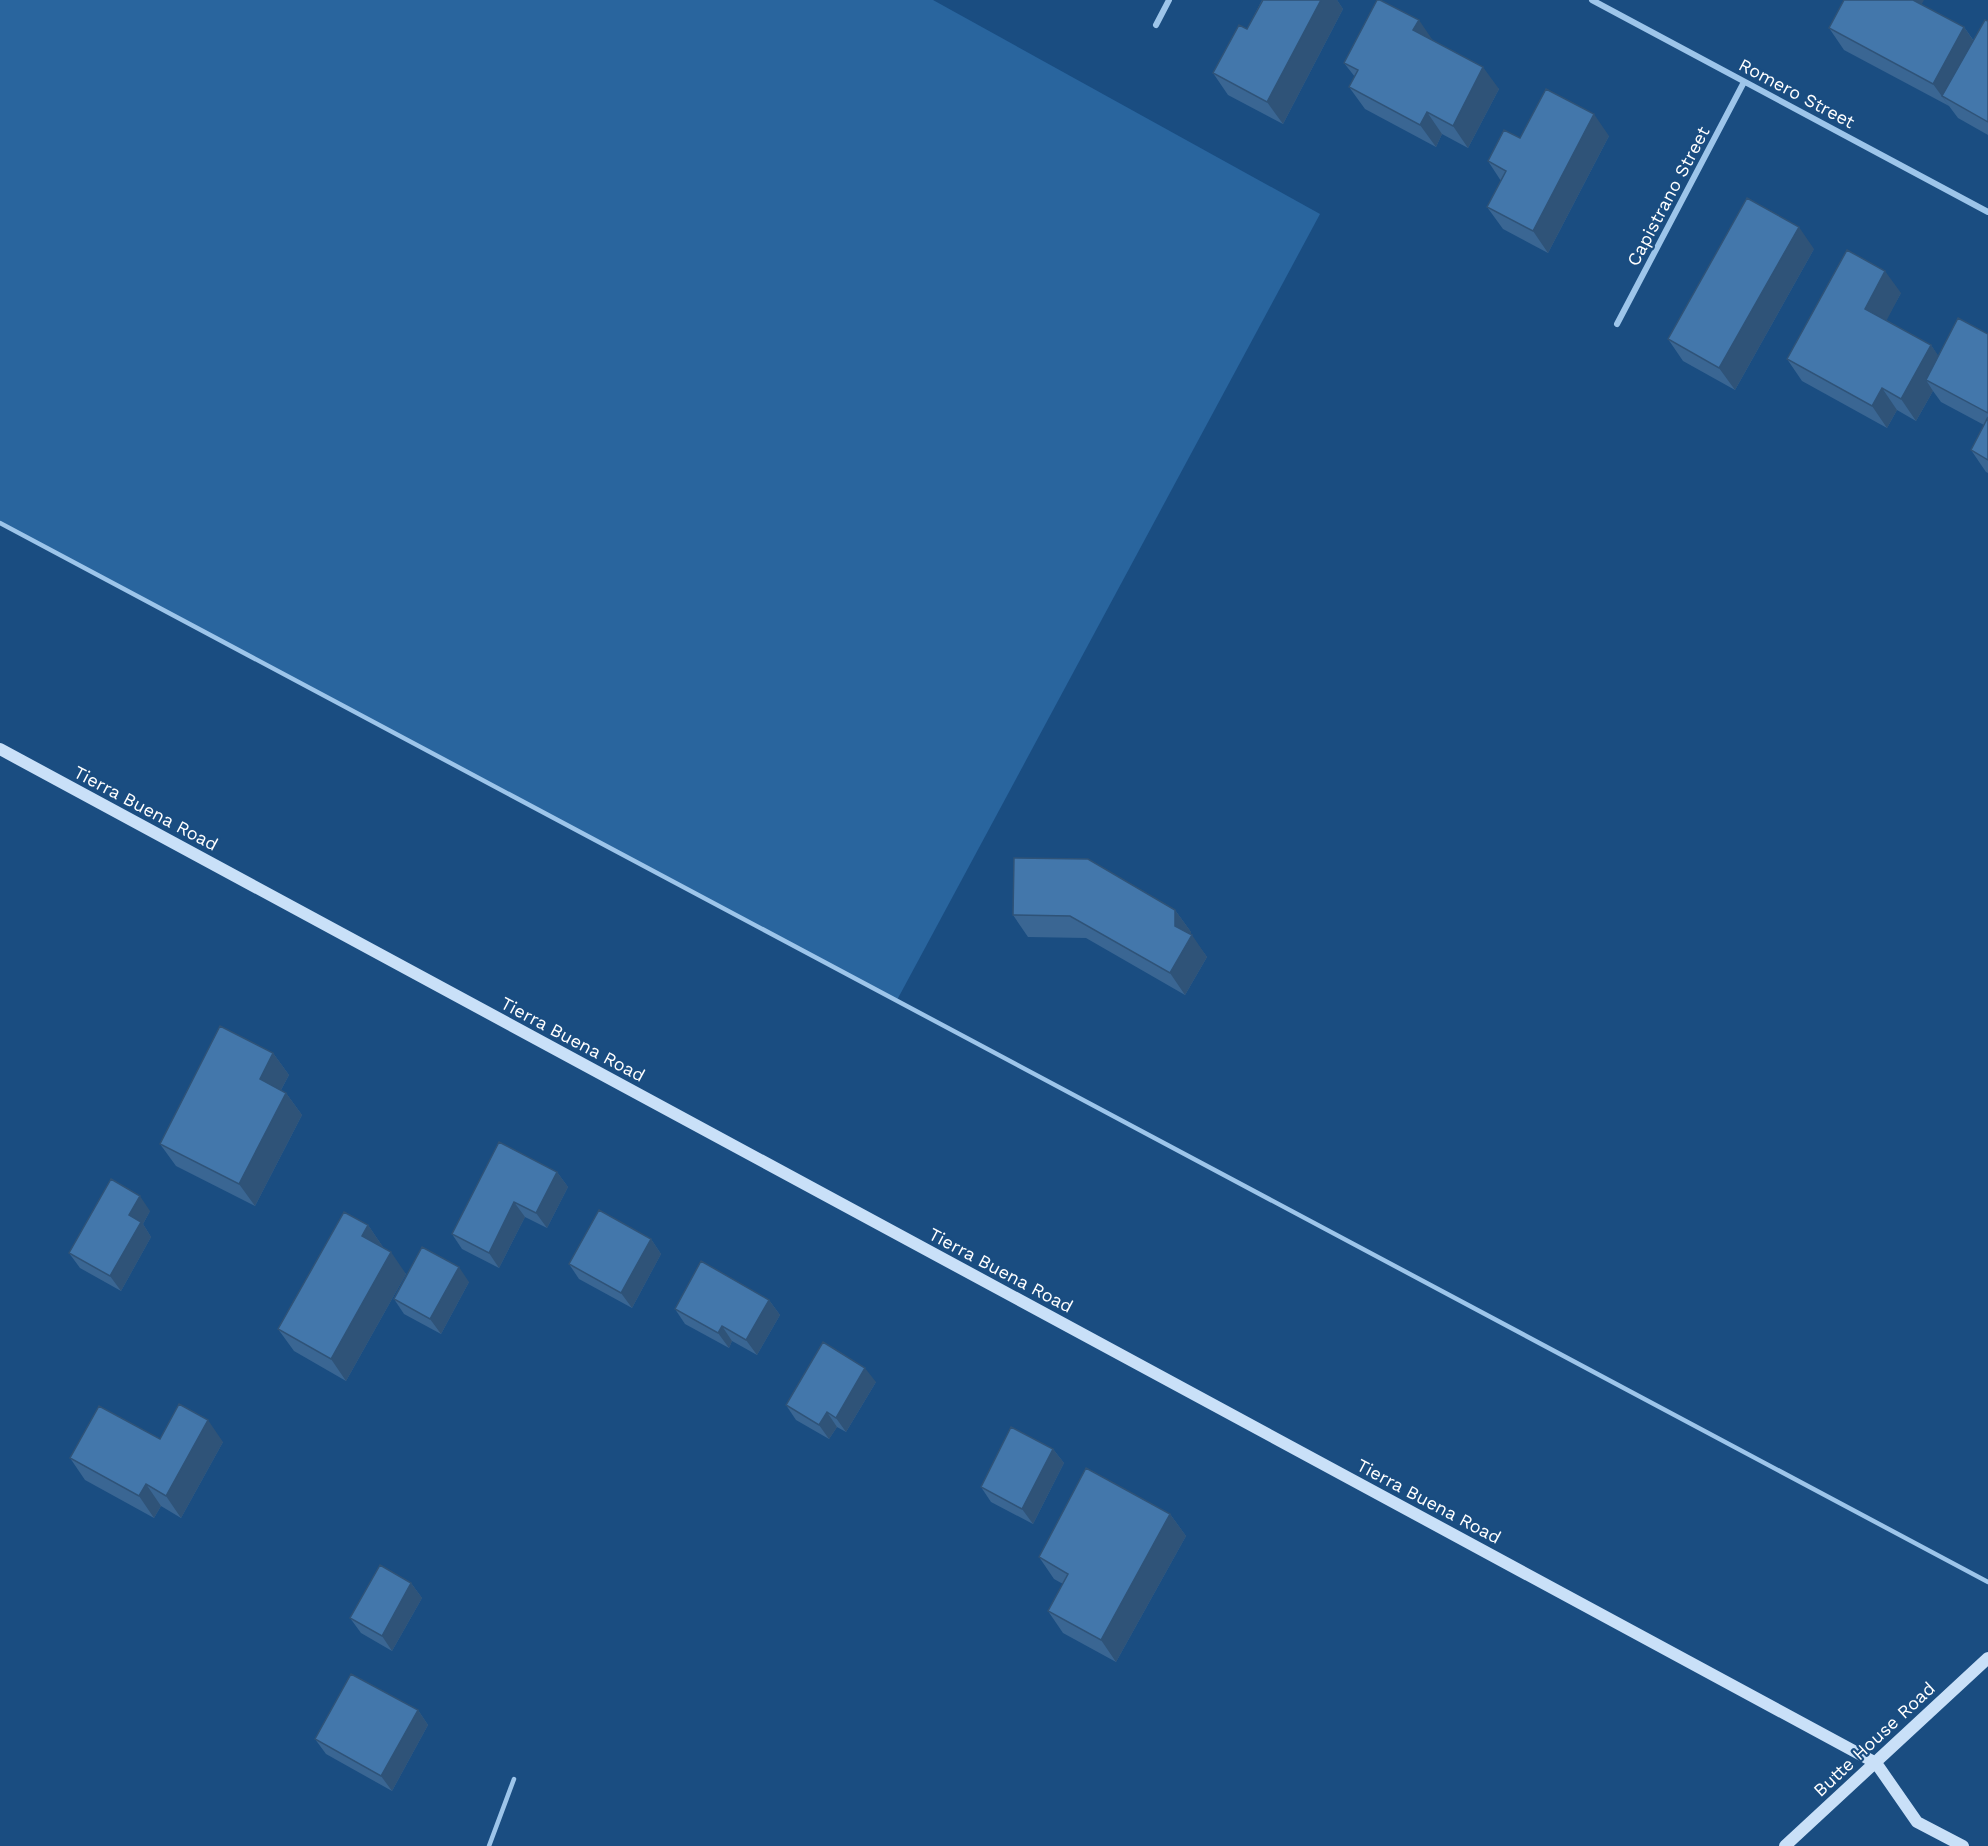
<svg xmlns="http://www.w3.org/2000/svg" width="1988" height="1846" font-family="'Work Sans',sans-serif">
<rect width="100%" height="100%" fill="#1a4d81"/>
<!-- grass -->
<path fill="#29659e" d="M 0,0 L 933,0 L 1320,214 L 897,1000 L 0,523 Z"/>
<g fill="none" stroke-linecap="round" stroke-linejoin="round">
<!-- lane -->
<path stroke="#9dc5ea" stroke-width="4.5" d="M 0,523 L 1988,1582
M 489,1846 L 514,1779"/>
<!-- street -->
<path stroke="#9dc5ea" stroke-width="6" d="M 1592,0 L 1988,212
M 1156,25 L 1169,0
M 1617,324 L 1744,82"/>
<!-- secondary -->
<path stroke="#c9e0f8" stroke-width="12" d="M 0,749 L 1876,1763 L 1917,1822 L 1963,1846
M 1785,1846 L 1988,1658"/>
</g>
<!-- wall -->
<path fill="#3a6693" d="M 1262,0 L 1337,0 L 1343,9 L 1283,124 L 1228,95 L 1213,73 L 1247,29 Z
M 1921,4 L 1964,27 L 1974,41 L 1988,21 L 1988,135 L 1958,118 L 1949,106 L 1844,50 L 1829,28 Z
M 1433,40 L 1499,89 L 1468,148 L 1442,134 L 1436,147 L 1365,109 L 1349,87 L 1355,77 L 1344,63 Z
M 1609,136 L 1548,253 L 1503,229 L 1487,207 L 1501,181 L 1488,161 L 1520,138 Z
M 1814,249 L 1735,390 L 1683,361 L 1668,339 Z
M 1901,293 L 1886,320 L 1931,345 L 1938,356 L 1988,334 L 1988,473 L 1986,472 L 1971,450 L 1984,425 L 1941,402 L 1933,391 L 1916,421 L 1897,410 L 1887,428 L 1802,381 L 1787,359 Z
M 1175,910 L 1191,932 L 1191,935 L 1207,957 L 1185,995 L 1086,938 L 1028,937 L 1013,915 Z
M 273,1053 L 289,1075 L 281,1090 L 286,1093 L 302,1115 L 255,1206 L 176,1166 L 160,1144 Z
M 557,1172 L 568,1187 L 547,1228 L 525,1217 L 499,1268 L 462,1249 L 452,1234 Z
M 150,1211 L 143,1224 L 151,1237 L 121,1291 L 80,1268 L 69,1253 Z
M 368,1225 L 383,1247 L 406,1274 L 346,1381 L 294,1351 L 278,1329 Z
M 651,1239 L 661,1254 L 632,1308 L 579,1279 L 569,1264 Z
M 469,1282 L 441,1334 L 404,1314 L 394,1299 Z
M 769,1300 L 780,1315 L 757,1355 L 732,1341 L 729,1348 L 685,1324 L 675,1309 Z
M 876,1382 L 846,1432 L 837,1427 L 829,1439 L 796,1420 L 786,1405 Z
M 160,1439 L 223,1442 L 181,1518 L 161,1506 L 154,1518 L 85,1480 L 70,1458 Z
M 1053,1449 L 1064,1463 L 1033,1524 L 991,1502 L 981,1487 Z
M 1170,1514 L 1186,1536 L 1116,1662 L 1063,1633 L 1048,1611 L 1063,1584 L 1054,1579 L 1039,1557 Z
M 411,1583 L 422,1598 L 392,1651 L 361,1633 L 350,1618 Z
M 418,1710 L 428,1725 L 392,1791 L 326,1754 L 315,1739 Z"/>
<!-- shaded-wall -->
<path fill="#2f5378" d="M 1321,0 L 1337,0 L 1343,9 L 1283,124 L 1267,102 Z
M 1905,0 L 1924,0 L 1916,15 Z
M 1419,20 L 1434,42 L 1413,30 Z
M 1964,27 L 1979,49 L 1942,96 L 1949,106 L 1933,84 Z
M 1483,67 L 1499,89 L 1468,148 L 1453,126 Z
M 1427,112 L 1442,134 L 1436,147 L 1420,125 Z
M 1594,114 L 1609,136 L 1548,253 L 1533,231 Z
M 1799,227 L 1814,249 L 1735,390 L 1719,368 Z
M 1885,271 L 1901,293 L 1881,331 L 1865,309 Z
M 1931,345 L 1946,367 L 1926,380 L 1933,391 L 1916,421 L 1901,399 Z
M 1882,388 L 1897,410 L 1887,428 L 1872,406 Z
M 1175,910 L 1191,932 L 1191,937 L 1192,935 L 1207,957 L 1185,995 L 1170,973 L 1175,926 Z
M 273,1053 L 289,1075 L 275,1101 L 260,1079 Z
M 286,1093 L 302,1115 L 255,1206 L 239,1184 Z
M 557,1172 L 568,1187 L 547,1228 L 536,1213 Z
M 140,1196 L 150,1211 L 143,1224 L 151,1237 L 121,1291 L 110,1276 L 129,1215 Z
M 514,1202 L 525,1217 L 499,1268 L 489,1253 Z
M 368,1225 L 383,1247 L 362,1236 Z
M 651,1239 L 661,1254 L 632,1308 L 621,1293 Z
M 391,1252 L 406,1274 L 346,1381 L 331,1359 Z
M 459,1267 L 469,1282 L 441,1334 L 430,1319 Z
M 769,1300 L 780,1315 L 757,1355 L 746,1340 Z
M 722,1326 L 732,1341 L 729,1348 L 718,1333 Z
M 865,1368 L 876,1382 L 846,1432 L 836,1418 Z
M 827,1412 L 837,1427 L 829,1439 L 819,1425 Z
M 208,1420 L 223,1442 L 181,1518 L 166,1496 Z
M 1053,1449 L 1064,1463 L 1033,1524 L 1022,1509 Z
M 146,1484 L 161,1506 L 154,1518 L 139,1496 Z
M 1170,1514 L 1186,1536 L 1116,1662 L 1101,1640 Z
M 411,1583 L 422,1598 L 392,1651 L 382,1636 Z
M 418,1710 L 428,1725 L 392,1791 L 381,1776 Z"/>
<!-- building -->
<path fill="#4377ab" stroke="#2f5378" stroke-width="1.5" d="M 1263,0 L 1321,0 L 1267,102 L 1213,73 L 1239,25 L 1247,29 Z
M 1377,0 L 1380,0 L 1419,20 L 1413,30 L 1483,67 L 1453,126 L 1427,112 L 1420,125 L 1349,87 L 1358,70 L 1344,63 Z
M 1844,0 L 1913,0 L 1964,27 L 1933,84 L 1829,28 Z
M 1985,20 L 1988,21 L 1988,122 L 1942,96 Z
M 1546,89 L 1594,114 L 1533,231 L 1487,207 L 1506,171 L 1488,161 L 1504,130 L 1520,138 Z
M 1747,198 L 1799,227 L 1719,368 L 1668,339 Z
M 1847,250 L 1885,271 L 1865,309 L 1931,345 L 1901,399 L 1882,388 L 1872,406 L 1787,359 Z
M 1958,318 L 1988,334 L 1988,413 L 1926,380 Z
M 1988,417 L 1988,460 L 1971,450 Z
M 1014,858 L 1088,859 L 1175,910 L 1175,926 L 1192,935 L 1170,973 L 1070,916 L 1013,915 Z
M 220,1026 L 273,1053 L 260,1079 L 286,1093 L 239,1184 L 160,1144 Z
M 499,1142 L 557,1172 L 536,1213 L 514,1202 L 489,1253 L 452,1234 Z
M 111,1179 L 140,1196 L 129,1215 L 141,1222 L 110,1276 L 69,1253 Z
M 599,1210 L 651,1239 L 621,1293 L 569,1264 Z
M 344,1212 L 368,1225 L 362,1236 L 391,1252 L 331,1359 L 278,1329 Z
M 422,1247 L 459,1267 L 430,1319 L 394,1299 Z
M 701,1261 L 769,1300 L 746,1340 L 722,1326 L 718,1333 L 675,1309 Z
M 823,1342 L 865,1368 L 836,1418 L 827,1412 L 819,1425 L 786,1405 Z
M 179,1404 L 208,1420 L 166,1496 L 146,1484 L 139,1496 L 70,1458 L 99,1406 L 160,1439 Z
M 1011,1427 L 1053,1449 L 1022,1509 L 981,1487 Z
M 1086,1468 L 1170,1514 L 1101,1640 L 1048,1611 L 1068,1574 L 1039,1557 Z
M 380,1565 L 411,1583 L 382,1636 L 350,1618 Z
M 351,1674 L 418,1710 L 381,1776 L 315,1739 Z"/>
<g text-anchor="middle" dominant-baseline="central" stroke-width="4.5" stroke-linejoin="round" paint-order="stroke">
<!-- street labels -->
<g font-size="18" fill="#fff" stroke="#1a4d81">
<text transform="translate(1797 93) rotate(28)">Romero Street</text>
<text transform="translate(1668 196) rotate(-62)">Capistrano Street</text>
<text transform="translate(146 808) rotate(28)">Tierra Buena Road</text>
<text transform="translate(573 1039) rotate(28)">Tierra Buena Road</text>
<text transform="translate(1001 1270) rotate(28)">Tierra Buena Road</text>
<text transform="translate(1429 1501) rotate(28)">Tierra Buena Road</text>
<text transform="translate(1874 1739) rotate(-43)">Butte House Road</text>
</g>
</g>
</svg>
